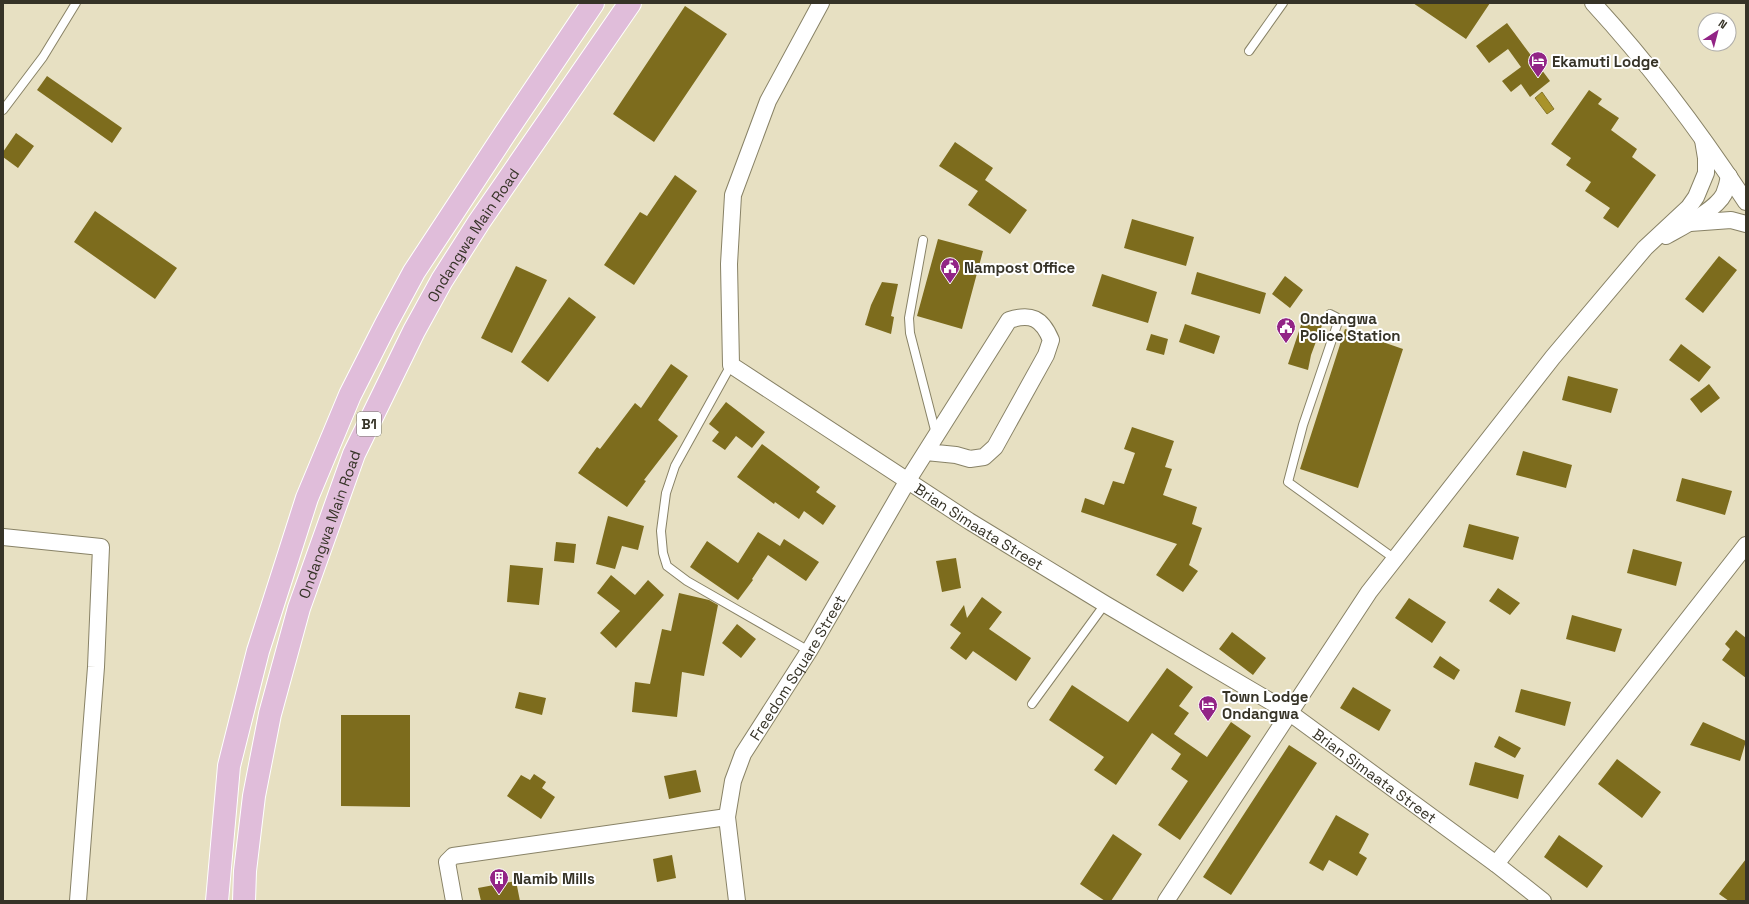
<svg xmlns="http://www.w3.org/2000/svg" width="1749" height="904" font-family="'Space Grotesk',sans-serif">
<rect width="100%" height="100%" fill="#e7e0c2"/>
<!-- water -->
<path fill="#a9932a" stroke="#867629" d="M 1542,92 L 1554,109 L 1547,114 L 1535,98 Z"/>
<!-- building -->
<path fill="#7d6c1d" d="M 1413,3 L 1490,3 L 1466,39 Z
M 685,6 L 727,34 L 654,142 L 613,114 Z
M 1507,23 L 1550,81 L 1530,97 L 1521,84 L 1511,92 L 1502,81 L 1521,67 L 1508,49 L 1489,63 L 1476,46 Z
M 47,76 L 122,128 L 112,143 L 37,90 Z
M 1589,90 L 1602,99 L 1598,104 L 1619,118 L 1611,130 L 1637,149 L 1632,157 L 1656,175 L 1618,228 L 1603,218 L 1610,208 L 1585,191 L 1591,182 L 1566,165 L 1571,158 L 1551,144 Z
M 16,133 L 34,146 L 18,168 L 3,157 L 3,152 Z
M 955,142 L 993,168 L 985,180 L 1027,210 L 1010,234 L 968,205 L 978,191 L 939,166 Z
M 675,175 L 697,191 L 634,285 L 604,265 L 640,212 L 647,216 Z
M 95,211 L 177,268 L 155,299 L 74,242 Z
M 1132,219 L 1194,237 L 1186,266 L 1124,248 Z
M 938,239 L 983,251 L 962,329 L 917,316 Z
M 1719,256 L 1737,270 L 1703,313 L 1685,299 Z
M 516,266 L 547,280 L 512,353 L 481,338 Z
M 1197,272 L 1266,293 L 1260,314 L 1191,294 Z
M 1102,274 L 1157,292 L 1148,323 L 1092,306 Z
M 1285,276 L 1303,290 L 1290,308 L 1272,294 Z
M 882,282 L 898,284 L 891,316 L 894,317 L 891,334 L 865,325 L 871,305 Z
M 569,297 L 596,317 L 548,382 L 521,362 Z
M 1305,313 L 1324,320 L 1311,355 L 1308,370 L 1288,364 Z
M 1185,324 L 1220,336 L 1214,354 L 1179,342 Z
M 1345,329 L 1403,349 L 1358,488 L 1300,469 Z
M 1151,334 L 1168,339 L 1164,355 L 1146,350 Z
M 1681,344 L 1711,367 L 1699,382 L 1669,360 Z
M 671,364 L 688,376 L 658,420 L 678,436 L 644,480 L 646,481 L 627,507 L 578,473 L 597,447 L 600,449 L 635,403 L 641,408 Z
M 1568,376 L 1618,389 L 1611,413 L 1562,400 Z
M 1709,384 L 1720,398 L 1701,413 L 1690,399 Z
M 726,402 L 765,432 L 752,448 L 736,436 L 725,450 L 712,441 L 719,432 L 709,424 Z
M 1132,427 L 1174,441 L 1165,467 L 1172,469 L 1163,495 L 1197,507 L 1192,524 L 1202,528 L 1189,565 L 1198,571 L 1183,592 L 1156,575 L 1177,544 L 1081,512 L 1085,498 L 1104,505 L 1113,481 L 1124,484 L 1135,453 L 1124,449 Z
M 762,444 L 820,487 L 816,492 L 836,506 L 823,525 L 804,511 L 799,519 L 775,502 L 774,504 L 737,477 Z
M 1523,451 L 1572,465 L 1566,488 L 1516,475 Z
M 1682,478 L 1732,491 L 1725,515 L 1676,501 Z
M 608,516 L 644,526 L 638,550 L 622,546 L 615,569 L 596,564 Z
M 1469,524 L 1519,537 L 1513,560 L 1463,547 Z
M 758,532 L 780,546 L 784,539 L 819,562 L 806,581 L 768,555 L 752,579 L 753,580 L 738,600 L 690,567 L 707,541 L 738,563 Z
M 556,542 L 576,544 L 574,563 L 554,561 Z
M 1633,549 L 1682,562 L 1676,586 L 1627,573 Z
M 956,558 L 961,588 L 942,592 L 936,561 Z
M 510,565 L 543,568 L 539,605 L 507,602 Z
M 611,575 L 635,595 L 648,580 L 664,595 L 616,648 L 600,633 L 620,611 L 597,593 Z
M 1498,588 L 1520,603 L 1510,615 L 1489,601 Z
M 679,593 L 709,600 L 718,605 L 704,676 L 682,672 L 677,717 L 632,712 L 635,682 L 650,684 L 662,629 L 671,631 Z
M 982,597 L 1002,612 L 989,629 L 1031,658 L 1016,681 L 973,651 L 966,660 L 950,648 L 961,633 L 950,625 L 964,605 L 967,618 Z
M 1409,598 L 1446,622 L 1432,643 L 1395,618 Z
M 1572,615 L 1622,629 L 1615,652 L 1566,639 Z
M 737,624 L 756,639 L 741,658 L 722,643 Z
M 1736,630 L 1746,638 L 1746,678 L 1722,660 L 1730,649 L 1725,644 Z
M 1232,632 L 1266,658 L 1253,675 L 1219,649 Z
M 1440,656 L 1460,670 L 1454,680 L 1433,667 Z
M 1167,668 L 1193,687 L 1179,706 L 1189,713 L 1174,734 L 1207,757 L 1231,722 L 1251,736 L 1180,840 L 1158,825 L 1188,781 L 1171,769 L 1181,754 L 1152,733 L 1116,785 L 1094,770 L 1104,757 L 1049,720 L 1072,685 L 1128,722 Z
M 1353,687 L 1391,710 L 1379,731 L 1340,708 Z
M 1521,689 L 1571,702 L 1565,726 L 1515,712 Z
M 519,692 L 546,698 L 542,715 L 515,708 Z
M 341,715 L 410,715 L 410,807 L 341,806 Z
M 1703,722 L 1746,741 L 1740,761 L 1690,745 Z
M 1499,736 L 1521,748 L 1515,758 L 1494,747 Z
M 1289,745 L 1317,763 L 1231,895 L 1203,877 Z
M 1617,759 L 1661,792 L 1642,818 L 1598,784 Z
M 1475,762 L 1524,775 L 1518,799 L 1469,785 Z
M 696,770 L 701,792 L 669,799 L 664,776 Z
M 534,774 L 546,782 L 542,788 L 555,797 L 541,819 L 507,796 L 521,775 L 530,780 Z
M 1336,815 L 1369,834 L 1359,853 L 1367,858 L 1357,876 L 1329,860 L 1323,871 L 1309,863 Z
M 1113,834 L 1142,854 L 1111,901 L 1105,901 L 1080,884 Z
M 1559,835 L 1603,866 L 1587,888 L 1544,857 Z
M 672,855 L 676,878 L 657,882 L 653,859 Z
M 1746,859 L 1746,901 L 1729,901 L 1719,894 Z
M 516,881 L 520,901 L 481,901 L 478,888 Z"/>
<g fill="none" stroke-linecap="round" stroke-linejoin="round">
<!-- lane casing -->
<g stroke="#888266" stroke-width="10">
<path id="lane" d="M 1249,51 L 1283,3
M 3,110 L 43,57 L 76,3
M 923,240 L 909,318 L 910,333 L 936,434
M 1330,314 L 1336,317 L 1338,322 L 1303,425 L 1288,482 L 1395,559
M 731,365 L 675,466 L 666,493 L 661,531 L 663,553 L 667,566 L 687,581 L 809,651
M 1032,704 L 1105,604"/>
</g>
<!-- street casing -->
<g stroke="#888266" stroke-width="18">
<g id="street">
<path id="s1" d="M 821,3 L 768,101 L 733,195 L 729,264 L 731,365 L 969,521 L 1105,604 L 1290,713 L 1496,864 L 1543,901"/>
<path d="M 1593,3 C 1650,65 1700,132 1746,202"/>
<path d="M 1690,223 L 1731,220 L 1746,224"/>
<path d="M 1666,236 C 1682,227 1716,210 1724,194 C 1726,189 1728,182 1729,176"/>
<path d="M 3,537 L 101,547 L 96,667 L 78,901"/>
<path d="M 1496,864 L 1746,545"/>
<path d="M 454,901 L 447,862 L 453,856 L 727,817"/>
<path id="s2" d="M 737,901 L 727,817 L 733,781 L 743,754 L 809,651 L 908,480 L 1009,320 C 1031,313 1042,318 1051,340 L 1046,355 L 995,447 L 984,457 L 970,459 L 956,455 L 926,452"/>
<path d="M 1166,901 L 1369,592 L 1553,357 L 1645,248 L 1689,207 L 1696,197 L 1706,173 L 1706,158 L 1703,140"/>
</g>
</g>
<!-- primary casing -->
<g stroke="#fff" stroke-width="24">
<g id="primary">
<path d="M 217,901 L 229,766 L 258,651 L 307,498 L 350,395 L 386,324 L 414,272 L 506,132 L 593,3"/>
<path id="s3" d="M 244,901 L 245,871 L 254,796 L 270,714 L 299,608 L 354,454 L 414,331 L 442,280 L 479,222 L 630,3"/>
</g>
</g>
<!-- lane -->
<use href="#lane" stroke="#fff" stroke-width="8"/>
<!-- street -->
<use href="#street" stroke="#fff" stroke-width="16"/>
<!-- primary -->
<use href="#primary" stroke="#e0bdda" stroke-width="22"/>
</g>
<!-- icons -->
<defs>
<g id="hotel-pin" transform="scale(1)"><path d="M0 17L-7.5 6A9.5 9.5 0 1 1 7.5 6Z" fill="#922486" stroke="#fff"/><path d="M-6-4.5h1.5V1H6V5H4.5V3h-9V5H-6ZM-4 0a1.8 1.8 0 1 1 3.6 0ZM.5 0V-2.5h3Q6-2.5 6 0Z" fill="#fff"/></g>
<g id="civic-pin" transform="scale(1)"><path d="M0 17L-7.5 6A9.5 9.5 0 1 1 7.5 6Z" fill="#922486" stroke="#fff"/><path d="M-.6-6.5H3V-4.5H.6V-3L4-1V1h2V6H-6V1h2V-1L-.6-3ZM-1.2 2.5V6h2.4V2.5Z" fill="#fff"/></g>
<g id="building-pin" transform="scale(1)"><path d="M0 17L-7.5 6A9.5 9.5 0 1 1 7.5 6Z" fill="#922486" stroke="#fff"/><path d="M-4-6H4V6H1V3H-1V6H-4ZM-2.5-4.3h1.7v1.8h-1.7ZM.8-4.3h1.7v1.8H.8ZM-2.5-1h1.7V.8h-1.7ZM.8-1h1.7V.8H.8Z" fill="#fff"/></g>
</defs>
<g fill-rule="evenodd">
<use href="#hotel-pin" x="1538" y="61"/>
<use href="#civic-pin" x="950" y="267"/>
<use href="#civic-pin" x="1286" y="327"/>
<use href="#hotel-pin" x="1208" y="705"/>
<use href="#building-pin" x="499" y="878"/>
</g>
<g text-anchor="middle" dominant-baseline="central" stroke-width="4" stroke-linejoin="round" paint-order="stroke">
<!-- shield labels -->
<rect fill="#fff" stroke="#727068" stroke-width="1" x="357" y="412" width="24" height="24" rx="3"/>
<g font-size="14" font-weight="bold" fill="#363327">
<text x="369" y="424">B1</text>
</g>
<!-- poi labels -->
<g font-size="15" font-weight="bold" fill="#363327" stroke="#fff" text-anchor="start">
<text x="1552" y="61">Ekamuti Lodge</text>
<text x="964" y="267">Nampost Office</text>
<text x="1300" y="318">Ondangwa<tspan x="1300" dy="17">Police Station</tspan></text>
<text x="1222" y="696">Town Lodge<tspan x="1222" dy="17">Ondangwa</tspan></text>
<text x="513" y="878">Namib Mills</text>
</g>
<!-- street labels -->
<g font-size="15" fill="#363327" stroke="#fff">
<text stroke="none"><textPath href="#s3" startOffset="712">Ondangwa Main Road</textPath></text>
<text stroke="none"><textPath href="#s3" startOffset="388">Ondangwa Main Road</textPath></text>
<text stroke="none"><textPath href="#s1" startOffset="678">Brian Simaata Street</textPath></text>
<text stroke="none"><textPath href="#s2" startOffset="252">Freedom Square Street</textPath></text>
<text stroke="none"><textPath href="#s1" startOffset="1146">Brian Simaata Street</textPath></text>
</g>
</g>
<!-- border -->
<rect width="1749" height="904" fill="none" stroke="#363327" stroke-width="8"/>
<!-- north arrow -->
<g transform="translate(1717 32) rotate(36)"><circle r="19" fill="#ffffff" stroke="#afada9"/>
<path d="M0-3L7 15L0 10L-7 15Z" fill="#922486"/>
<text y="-6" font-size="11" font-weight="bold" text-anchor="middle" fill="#363327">N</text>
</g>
</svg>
